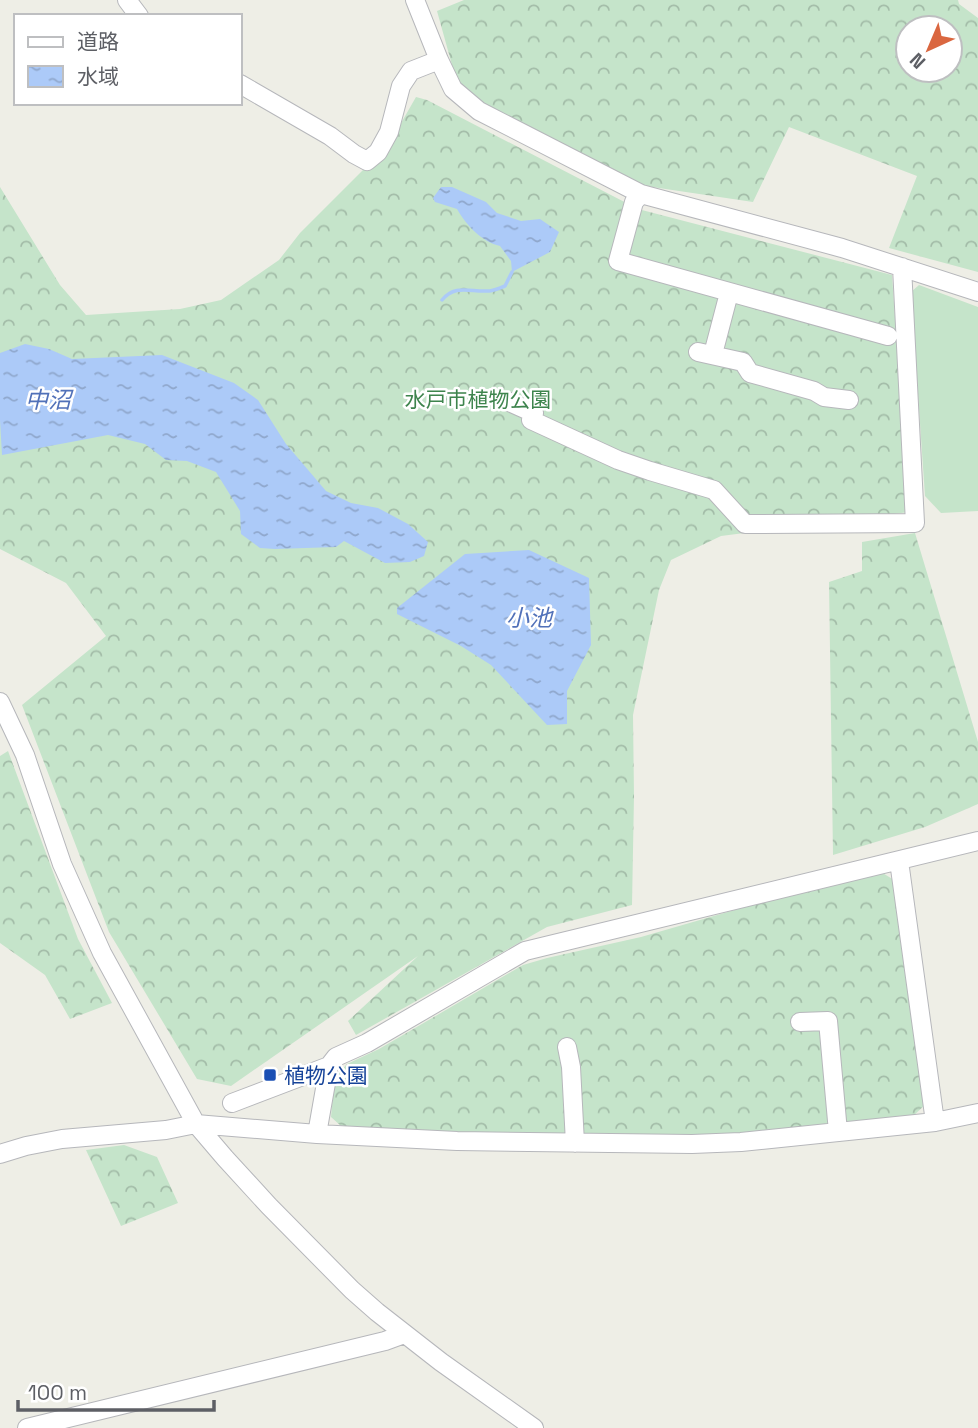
<svg xmlns="http://www.w3.org/2000/svg" width="978" height="1428" font-family="'Space Grotesk','Noto Sans JP',sans-serif">
<defs>
<pattern id="forest-crowns" width="20" height="18" patternUnits="userSpaceOnUse" patternTransform="scale(1.75)"><rect width="20" height="18" fill="#c5e4ca"/><path d="M2 6a3 3 0 1 1 6 0M12 15a3 3 0 1 1 6 0" fill="none" stroke="#a3bca8"/></pattern>
<pattern id="water-ripples" width="26" height="14" patternUnits="userSpaceOnUse" patternTransform="scale(1.75)"><rect width="26" height="14" fill="#accaf8"/><path d="M2 4q2-2 4 0t4 0M15 11q2-2 4 0t4 0" fill="none" stroke="#8fa7cc"/></pattern>
</defs>
<rect width="100%" height="100%" fill="#eeeee6"/>
<!-- grass -->
<path fill="#c5e4ca" d="M 919,285 L 978,307 L 978,511 L 941,513 L 925,496 L 911,292 Z"/>
<!-- forest -->
<path fill="url(#forest-crowns)" fill-rule="evenodd" d="M 464,0 L 958,0 L 959,4 L 978,18 L 978,272 L 889,248 L 917,176 L 789,127 L 753,202 L 632,184 L 470,98 L 457,83 L 437,11 ZM 908,28 L 950,28 L 950,70 L 908,70 Z
M 416,97 L 427,100 L 638,209 L 892,275 L 909,512 L 721,536 L 671,560 L 659,590 L 633,715 L 634,796 L 632,905 L 547,927 L 356,1035 L 348,1021 L 418,956 L 231,1086 L 197,1079 L 109,932 L 22,705 L 106,636 L 66,583 L 0,549 L 0,187 L 60,285 L 86,315 L 180,309 L 221,300 L 279,260 L 300,233 L 363,170 L 377,165 Z
M 915,533 L 978,742 L 978,804 L 925,827 L 833,855 L 829,582 L 862,571 L 862,542 Z
M 8,751 L 78,939 L 112,1003 L 70,1019 L 45,975 L 0,943 L 0,756 Z
M 881,872 L 894,880 L 927,1103 L 911,1118 L 707,1136 L 593,1133 L 444,1134 L 341,1126 L 331,1117 L 334,1084 L 338,1074 L 347,1064 L 379,1049 L 523,965 L 547,958 L 641,937 L 776,898 Z
M 124,1145 L 157,1157 L 178,1203 L 121,1226 L 86,1150 Z"/>
<!-- water -->
<path fill="url(#water-ripples)" d="M 441,187 L 452,187 L 486,202 L 497,213 L 521,221 L 540,219 L 559,232 L 550,252 L 512,272 L 511,261 L 500,246 C 482,242 466,225 457,209 L 435,202 L 433,198 Z
M 25,344 L 49,349 L 72,359 L 162,355 L 234,383 L 258,400 L 286,444 L 326,491 L 351,503 L 378,508 L 408,524 L 428,542 L 424,556 L 410,562 L 385,563 L 344,541 L 336,547 L 275,549 L 260,548 L 241,534 L 240,511 L 216,472 L 187,461 L 166,460 L 145,444 L 108,435 L 2,455 L 0,420 L 0,353 Z
M 529,550 L 589,578 L 591,645 L 567,691 L 567,724 L 547,725 L 491,665 L 461,646 L 397,614 L 397,608 L 465,554 Z"/>
<g fill="none" stroke-linecap="round" stroke-linejoin="round">
<!-- stream -->
<path stroke="#accaf8" stroke-width="3.5" d="M 442,300 C 455,284 470,292 487,291 C 494,291 499,288 505,286 L 512,272"/>
<!-- minor casing -->
<g stroke="#b6b7bb" stroke-width="20">
<path id="minor" d="M 127,0 L 139,16
M 415,0 L 439,60 L 453,89 L 479,111 L 641,194 L 842,248 L 978,292
M 240,84 L 330,136 L 354,154 L 367,161 L 378,152 L 389,132 L 401,86 L 411,71 L 439,60
M 641,194 L 634,202 L 618,261 L 888,336
M 698,352 L 743,362 L 750,373 L 814,391 L 824,397 L 849,400
M 713,354 L 729,293
M 507,401 L 534,413 L 531,420 L 618,460 L 650,471 L 714,490 L 745,524 L 915,523 L 902,267
M 0,702 L 25,755 L 62,864 L 102,953 L 196,1124 L 225,1158 L 269,1206 L 352,1290 L 377,1312 L 441,1362 L 534,1428
M 899,861 L 935,1122
M 800,1022 L 828,1021 L 838,1132
M 567,1047 L 571,1067 L 575,1143
M 232,1103 L 329,1066
M 317,1134 L 329,1066 L 336,1057 L 367,1043 L 525,951 L 978,841
M 0,1154 L 26,1146 L 62,1139 L 166,1130 L 196,1124 L 317,1134 L 457,1141 L 692,1144 L 741,1142 L 935,1122 L 978,1113
M 27,1428 L 385,1341 L 404,1334"/>
</g>
<!-- minor -->
<use href="#minor" stroke="#fff" stroke-width="18"/>
</g>
<!-- markers -->
<rect fill="#1a4fb4" stroke="#fff" stroke-width="2.5" x="263" y="1068" width="14" height="14" rx="3.5"/>
<g text-anchor="middle" dominant-baseline="central" stroke-width="5" stroke-linejoin="round" paint-order="stroke">
<!-- park labels -->
<g font-size="21" fill="#3e844d" stroke="#fff">
<text x="478" y="399">水戸市植物公園</text>
</g>
<!-- transit labels -->
<g font-size="21" fill="#164399" stroke="#fff" text-anchor="start">
<text x="284" y="1075">植物公園</text>
</g>
<!-- water labels -->
<g font-size="23" font-style="italic" fill="#5171b9" stroke="#fff">
<text x="48" y="400">中沼</text>
<text x="529" y="618">小池</text>
</g>
</g>
<!-- legend -->
<rect x="14" y="14" width="228" height="91" fill="#ffffff" stroke="#bebfc1" stroke-width="2"/>
<rect x="28" y="37" width="35" height="10" fill="#ffffff" stroke="#bebfc1" stroke-width="2"/>
<text x="77" y="49" font-size="21" fill="#5d5f65">道路</text>
<rect x="28" y="66" width="35" height="21" fill="url(#water-ripples)" stroke="#bebfc1" stroke-width="2"/>
<text x="77" y="84" font-size="21" fill="#5d5f65">水域</text>
<!-- north arrow -->
<g transform="translate(929 49) rotate(224)"><circle r="33" fill="#ffffff" stroke="#bebfc1" stroke-width="2"/>
<path d="M0-5L12 26L0 18L-12 26Z" fill="#da6740"/>
<text y="-10" font-size="19" font-weight="bold" text-anchor="middle" fill="#5d5f65">N</text>
</g>
<!-- scale -->
<path d="M18 1400v10h196v-10" fill="none" stroke="#5d5f65" stroke-width="3.5"/>
<text x="28" y="1400" font-size="21" fill="#5d5f65" stroke="#ffffff" stroke-width="5" paint-order="stroke">100 m</text>
</svg>
